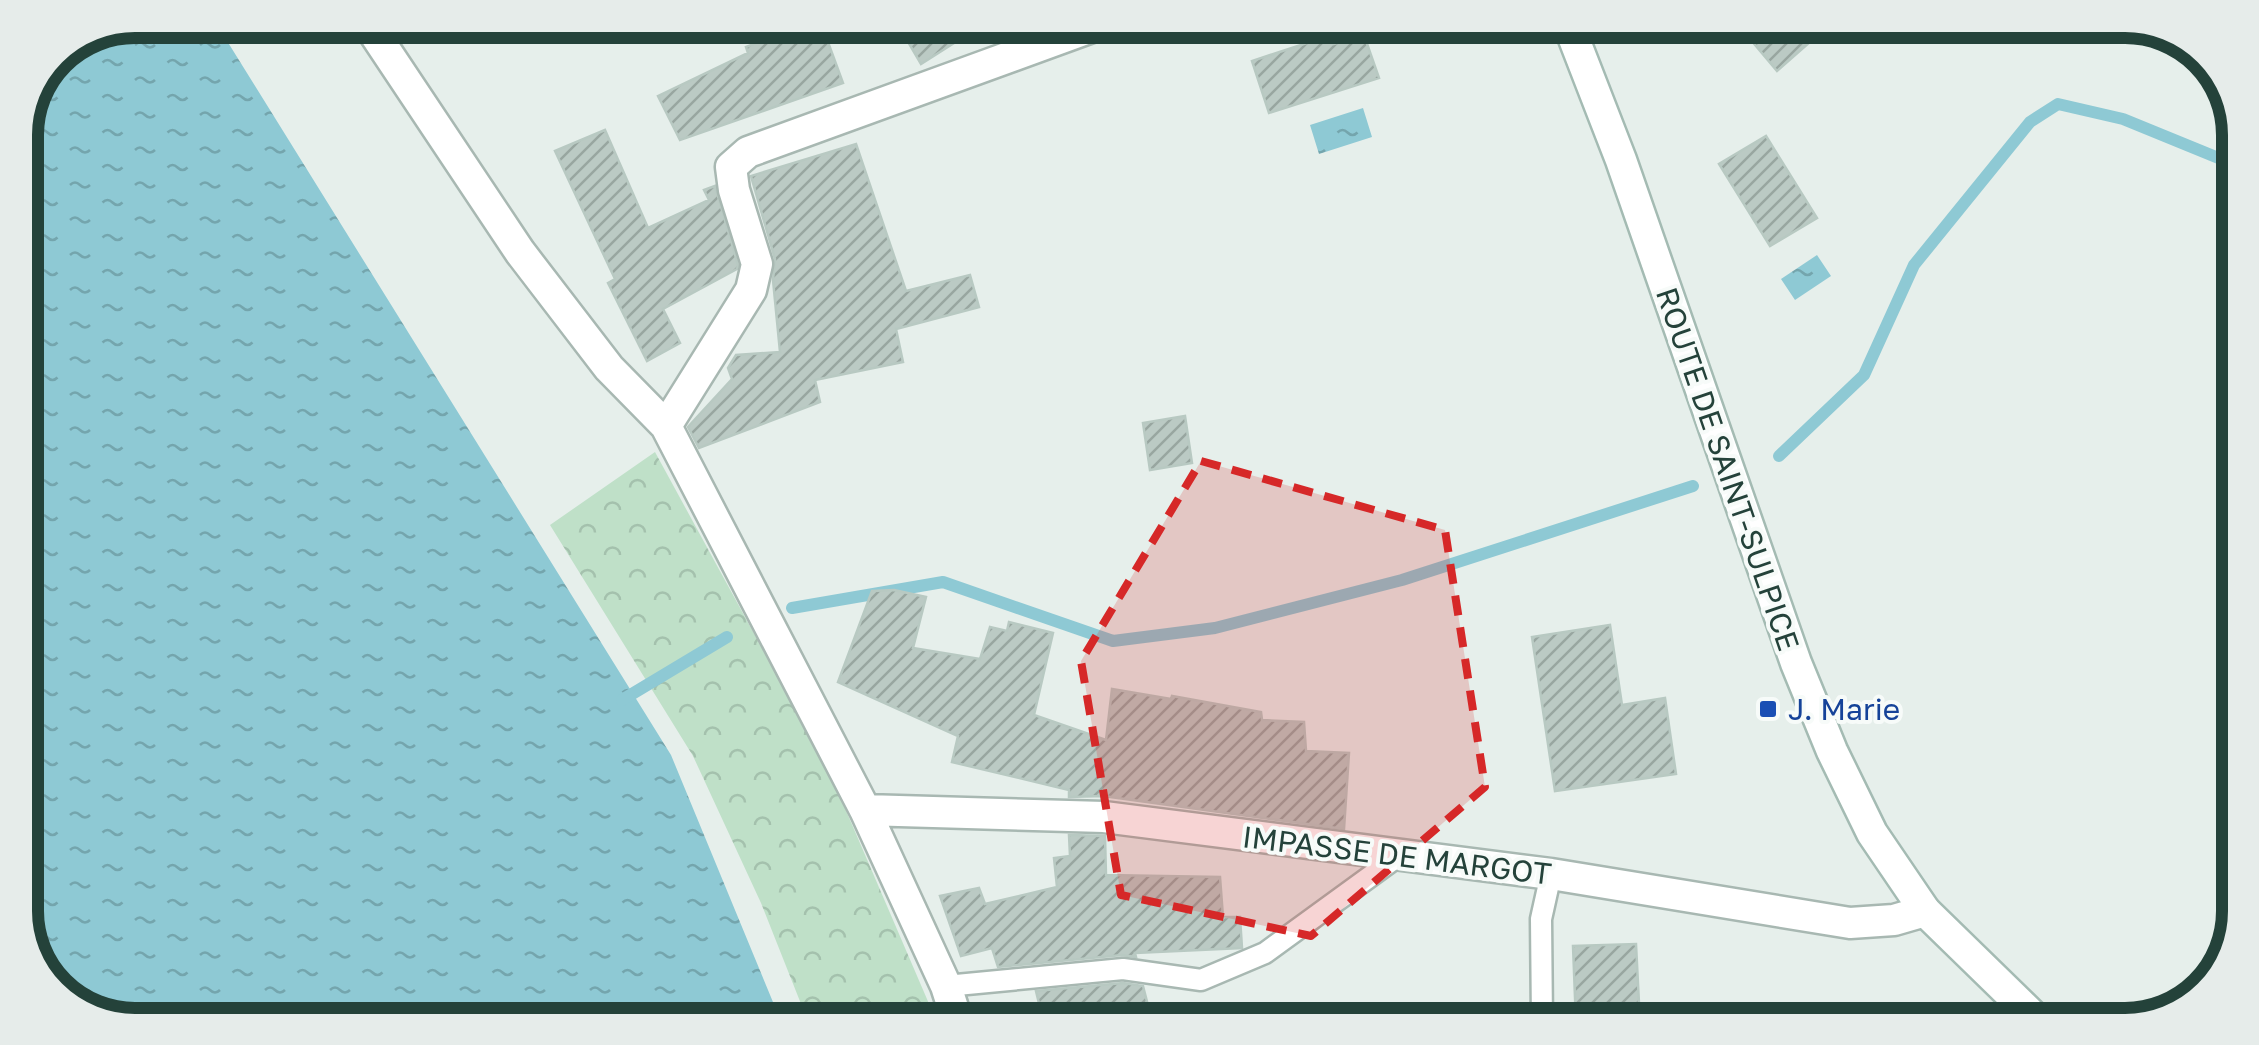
<svg xmlns="http://www.w3.org/2000/svg" width="2259" height="1045" font-family="'Golos Text',sans-serif">
<defs>
<pattern id="forest-crowns" width="20" height="18" patternUnits="userSpaceOnUse" patternTransform="scale(2.5)"><rect width="20" height="18" fill="#bfe0c8"/><path d="M2 6a3 3 0 1 1 6 0M12 15a3 3 0 1 1 6 0" fill="none" stroke="#a4c1ad"/></pattern>
<pattern id="water-ripples" width="26" height="14" patternUnits="userSpaceOnUse" patternTransform="scale(2.5)"><rect width="26" height="14" fill="#8ec9d4"/><path d="M2 4q2-2 4 0t4 0M15 11q2-2 4 0t4 0" fill="none" stroke="#74a5ad"/></pattern>
<pattern id="building-hatch" width="6" height="6" patternUnits="userSpaceOnUse" patternTransform="scale(2.5)"><rect width="6" height="6" fill="#bbcac4"/><path d="M-1 1l2-2M0 6l6-6M5 7l2-2" fill="none" stroke="#98a6a0"/></pattern>
</defs>
<rect width="100%" height="100%" fill="#e6efeb"/>
<!-- forest -->
<path fill="url(#forest-crowns)" d="M 655,452 L 829,771 L 936,1020 L 807,1019 L 761,903 L 693,756 L 550,525 Z"/>
<!-- water -->
<path fill="url(#water-ripples)" d="M 135,20 L 214,20 L 671,755 L 780,1019 L 90,1016 L 40,975 L 20,919 L 20,128 L 54,53 Z
M 1363,108 L 1372,137 L 1319,154 L 1310,125 Z
M 1817,255 L 1831,276 L 1795,300 L 1781,279 Z"/>
<g fill="none" stroke-linecap="round" stroke-linejoin="round">
<!-- stream -->
<path stroke="#8ec9d4" stroke-width="12" d="M 1779,456 L 1864,375 L 1914,265 L 2030,122 L 2058,104 L 2123,119 L 2238,166
M 792,608 L 943,582 L 1113,641 L 1215,628 L 1402,580 L 1693,486
M 622,700 L 727,637"/>
</g>
<!-- building -->
<path fill="url(#building-hatch)" stroke="#b8c9c2" stroke-width="2.5" d="M 808,23 L 821,23 L 843,83 L 680,140 L 658,96 L 748,53 L 746,47 Z
M 897,23 L 984,24 L 921,64 Z
M 1740,27 L 1827,27 L 1777,71 Z
M 1331,35 L 1334,44 L 1364,35 L 1379,78 L 1269,113 L 1252,61 Z
M 605,130 L 648,228 L 709,200 L 704,190 L 715,186 L 738,265 L 737,269 L 663,309 L 680,343 L 647,361 L 608,283 L 615,279 L 555,151 Z
M 1766,136 L 1817,218 L 1770,246 L 1719,164 Z
M 856,144 L 906,291 L 970,275 L 979,307 L 896,329 L 903,362 L 815,380 L 820,402 L 699,448 L 688,427 L 732,379 L 728,368 L 736,355 L 780,352 L 773,280 L 775,259 L 751,176 Z
M 1185,416 L 1192,463 L 1150,470 L 1143,423 Z
M 894,590 L 926,597 L 913,648 L 980,659 L 990,627 L 1007,631 L 1009,622 L 1053,633 L 1034,715 L 1106,740 L 1112,689 L 1171,699 L 1172,696 L 1261,712 L 1262,720 L 1304,722 L 1306,751 L 1349,753 L 1344,829 L 1103,796 L 1069,797 L 1069,790 L 952,762 L 958,736 L 838,682 L 872,591 Z
M 1610,625 L 1622,705 L 1665,698 L 1676,774 L 1555,791 L 1532,637 Z
M 1069,835 L 1105,836 L 1106,875 L 1220,877 L 1223,917 L 1240,917 L 1242,948 L 1135,953 L 1136,957 L 1122,955 L 998,967 L 992,948 L 961,956 L 940,896 L 979,888 L 985,904 L 1057,887 L 1054,858 L 1070,856 Z
M 1636,944 L 1640,1023 L 1576,1023 L 1573,946 Z
M 1123,983 L 1143,986 L 1152,1021 L 1043,1020 L 1036,991 Z"/>
<g fill="none" stroke-linecap="round" stroke-linejoin="round">
<!-- lane casing -->
<g stroke="#a8b8b2" stroke-width="25">
<path id="lane" d="M 946,986 L 1123,969 L 1201,980 L 1265,953 L 1401,854
M 1542,1022 L 1541,919 L 1551,874"/>
</g>
<!-- street casing -->
<g stroke="#a8b8b2" stroke-width="35">
<path id="street" d="M 366,21 L 520,252 L 609,368 L 666,426 L 865,810 L 946,986 L 957,1020
M 666,426 L 751,290 L 757,264 L 734,190 L 731,167 L 748,152 L 1100,24
M 865,810 L 1104,817 L 1551,874 L 1850,923 L 1894,920 L 1925,911"/>
</g>
<!-- secondary casing -->
<g stroke="#a4bbb3" stroke-width="35">
<path id="secondary" d="M 1569,26 L 1621,160 L 1796,663 L 1832,751 L 1872,833 L 1925,911 L 2042,1025"/>
</g>
<!-- lane -->
<use href="#lane" stroke="#fff" stroke-width="20"/>
<!-- street -->
<use href="#street" stroke="#fff" stroke-width="30"/>
<!-- secondary -->
<use href="#secondary" stroke="#fff" stroke-width="30"/>
</g>
<!-- marked area -->
<path fill="#d62828" fill-opacity="0.2" stroke="#d62828" stroke-width="8" stroke-dasharray="20 12" stroke-linejoin="round" d="M 1201,461 L 1445,530 L 1485,787 L 1311,936 L 1121,895 L 1081,661 Z"/>
<!-- markers -->
<rect fill="#1a4fb4" stroke="#f7fbf9" stroke-width="4" x="1758" y="699" width="20" height="20" rx="5"/>
<g text-anchor="middle" dominant-baseline="central" stroke-width="8" stroke-linejoin="round" paint-order="stroke">
<!-- street labels -->
<g font-size="30" fill="#24423a" stroke="#f7fbf9">
<text transform="translate(1728 469) rotate(71)">ROUTE DE SAINT-SULPICE</text>
<text transform="translate(1397 855) rotate(7)">IMPASSE DE MARGOT</text>
</g>
<!-- transit labels -->
<g font-size="30" fill="#164399" stroke="#f7fbf9" text-anchor="start">
<text x="1788" y="709">J. Marie</text>
</g>
</g>
<!-- crop -->
<path d="M0 0H2259V1045H0ZM135 38H2125A97 97 0 0 1 2222 135V911A97 97 0 0 1 2125 1008H135A97 97 0 0 1 38 911V135A97 97 0 0 1 135 38Z" fill="#e6ecea" fill-rule="evenodd"/>
<path fill="none" stroke="#24423a" stroke-width="12" d="M135 38H2125A97 97 0 0 1 2222 135V911A97 97 0 0 1 2125 1008H135A97 97 0 0 1 38 911V135A97 97 0 0 1 135 38Z"/>
</svg>
